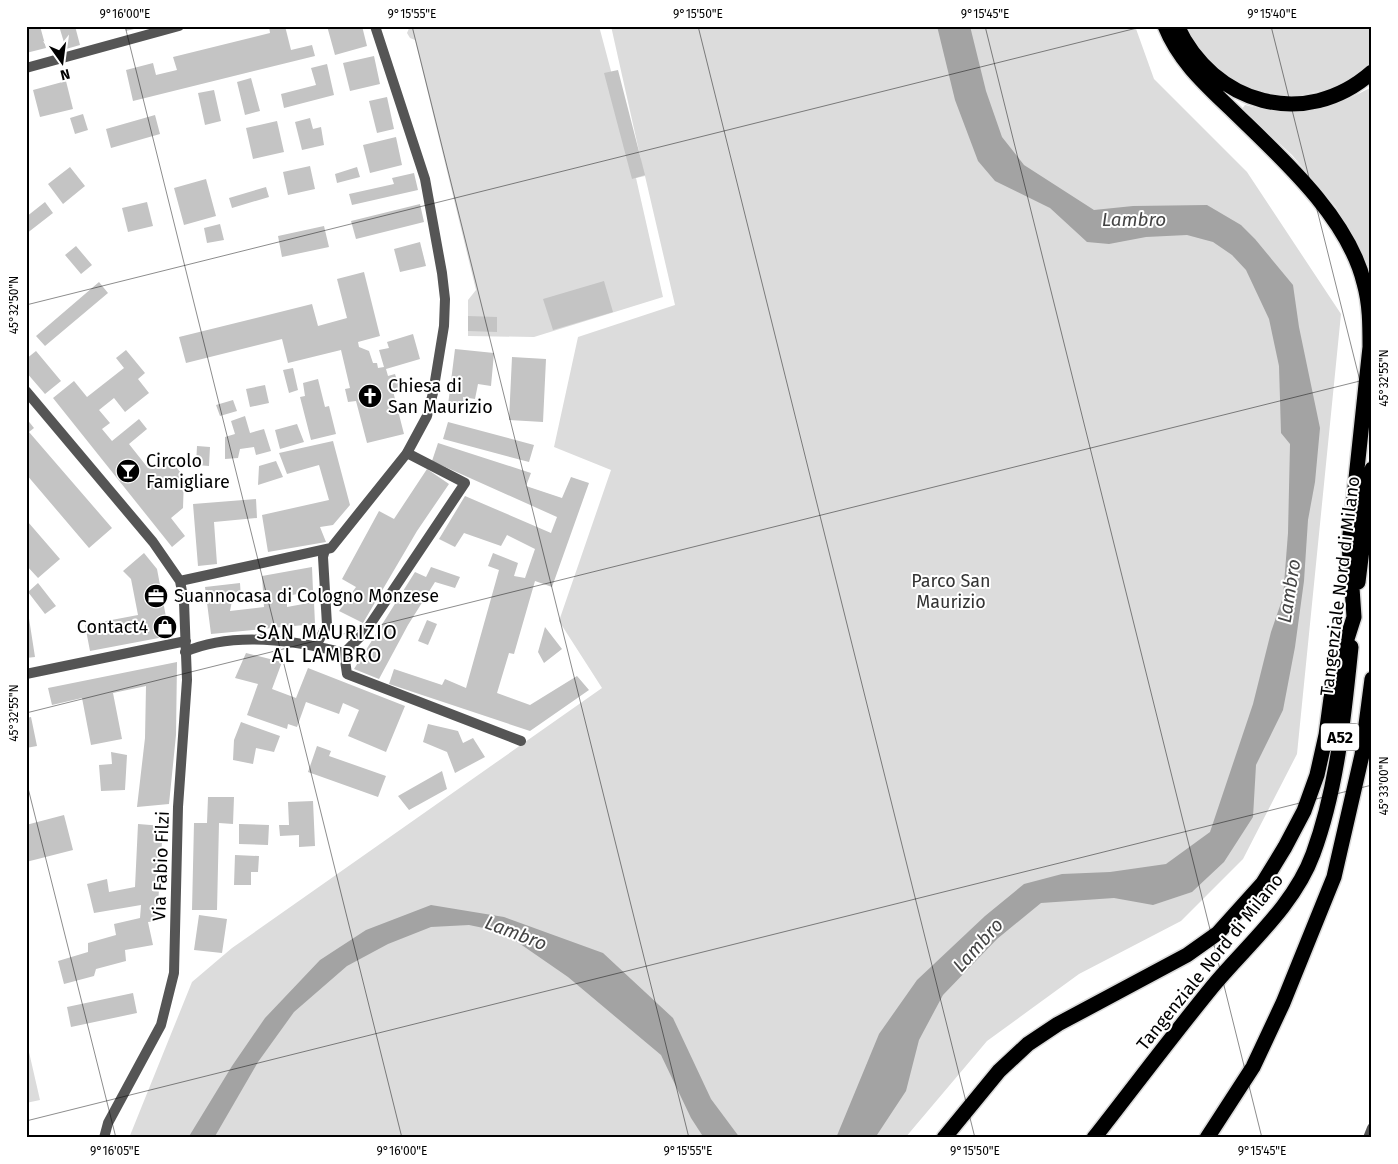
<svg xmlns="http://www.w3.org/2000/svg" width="1398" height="1164" font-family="'Fira Sans',sans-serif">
<rect width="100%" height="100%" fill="#fff"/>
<!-- green -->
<path fill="#dcdcdc" d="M 410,26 L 599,26 L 611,71 L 641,160 L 611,26 L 1135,26 L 1154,79 L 1247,172 L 1341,314 L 1297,754 L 1243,859 L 1181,921 L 1079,974 L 987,1041 L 905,1138 L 129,1138 L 192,982 L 232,948 L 602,688 L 559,621 L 611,470 L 554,447 L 578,337 L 675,305 L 645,176 L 636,178 L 663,297 L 534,337 L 468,336 L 468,300 L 476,290 L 415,40 L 410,38 L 407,33 Z
M 1185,26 L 1372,26 L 1372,63 L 1357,76 L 1336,88 L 1296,96 L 1265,96 L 1241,88 L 1200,54 Z
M 1372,87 L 1372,273 L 1336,207 L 1292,155 L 1242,109 L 1245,105 C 1301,118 1321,113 1372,87 Z
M 26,1039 L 40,1100 L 26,1103 Z"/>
<!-- water -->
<path fill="#a3a3a3" d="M 937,26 L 970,26 L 986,91 L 1002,137 L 1024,165 L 1094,210 L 1133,206 L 1207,205 L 1241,225 L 1255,239 L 1293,285 L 1299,327 L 1320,428 L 1315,482 L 1308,520 L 1304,581 L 1295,647 L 1283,710 L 1256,765 L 1253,817 L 1224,862 L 1192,892 L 1153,905 L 1114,898 L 1041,903 L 997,939 L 943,995 L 919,1040 L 906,1091 L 875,1138 L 836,1138 L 879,1034 L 917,980 L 985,916 L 1024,884 L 1062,874 L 1110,872 L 1166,864 L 1210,832 L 1253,704 L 1271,632 L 1283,597 L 1288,533 L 1290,444 L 1281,433 L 1279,366 L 1269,319 L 1246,270 L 1232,255 L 1213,242 L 1187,235 L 1146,237 L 1109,244 L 1087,242 L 1050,208 L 995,181 L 978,161 L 955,100 Z
M 431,905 L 504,917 L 603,953 L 673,1018 L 711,1099 L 740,1138 L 704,1138 L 691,1118 L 661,1055 L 568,977 L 503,932 L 469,925 L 431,927 L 388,944 L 347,966 L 294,1012 L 258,1062 L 214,1138 L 188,1138 L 232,1066 L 265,1018 L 320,960 L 366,930 Z"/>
<!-- building -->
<path fill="#c4c4c4" d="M 26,26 L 40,26 L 46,48 L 26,53 Z
M 59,26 L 75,26 L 80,45 L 66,49 Z
M 125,26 L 142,26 L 142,27 L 126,31 Z
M 269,26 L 285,26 L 291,50 L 312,45 L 315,56 L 133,101 L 126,70 L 153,63 L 156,75 L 177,70 L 173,57 L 270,33 Z
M 327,26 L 362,26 L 367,46 L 335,55 Z
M 374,56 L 380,84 L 350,91 L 343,63 Z
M 327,64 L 334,95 L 284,108 L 281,94 L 316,85 L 311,68 Z
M 618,70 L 645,175 L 632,179 L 604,73 Z
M 251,78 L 260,111 L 245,115 L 237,82 Z
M 66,81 L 73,109 L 40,117 L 33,90 Z
M 214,90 L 221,121 L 205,125 L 198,93 Z
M 387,97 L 394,129 L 377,133 L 369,101 Z
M 83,114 L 88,130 L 75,134 L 70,118 Z
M 155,115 L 160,134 L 111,148 L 106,129 Z
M 310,118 L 313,129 L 321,127 L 324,145 L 302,150 L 295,122 Z
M 277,121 L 284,152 L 253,159 L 246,128 Z
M 396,137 L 402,165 L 370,173 L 363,145 Z
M 310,166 L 315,189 L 288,195 L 283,172 Z
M 70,167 L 85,186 L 63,204 L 48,184 Z
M 357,167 L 360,177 L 337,183 L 335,174 Z
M 414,173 L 418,190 L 352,205 L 349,194 L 394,184 L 392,178 Z
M 206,179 L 216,216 L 184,225 L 174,188 Z
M 266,187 L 269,197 L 232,208 L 229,198 Z
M 45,202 L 53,213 L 26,234 L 26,217 Z
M 147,202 L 153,226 L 128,232 L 122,208 Z
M 420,204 L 424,222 L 356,239 L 351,221 Z
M 220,224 L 224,240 L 207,243 L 204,228 Z
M 324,226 L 329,247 L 282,257 L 278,236 Z
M 420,242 L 426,266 L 400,272 L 394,249 Z
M 76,246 L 92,265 L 81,274 L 65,255 Z
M 364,272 L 380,336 L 358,342 L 359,347 L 369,351 L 373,363 L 377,363 L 378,368 L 384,367 L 379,350 L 389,348 L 387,342 L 413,334 L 420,359 L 386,369 L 388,376 L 395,374 L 399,387 L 393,391 L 404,434 L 367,443 L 356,401 L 348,402 L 345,389 L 350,388 L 341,350 L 288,363 L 282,339 L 186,363 L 179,337 L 312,304 L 318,326 L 347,318 L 337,279 Z
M 604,281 L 613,312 L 553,330 L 543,299 Z
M 99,282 L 108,293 L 45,346 L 36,336 Z
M 468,316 L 497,317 L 497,332 L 468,331 Z
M 455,349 L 494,353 L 491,386 L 478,384 L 475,399 L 463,397 L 464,405 L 448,405 Z
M 126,350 L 145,373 L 138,379 L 149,393 L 125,412 L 114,398 L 99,410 L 110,423 L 102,429 L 112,441 L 139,419 L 147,429 L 129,444 L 148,468 L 154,463 L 159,468 L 170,459 L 184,477 L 183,508 L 171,518 L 185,536 L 172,547 L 53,398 L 74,381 L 87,397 L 124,368 L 116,358 Z
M 36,351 L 61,381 L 45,394 L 26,372 L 26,359 Z
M 512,357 L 546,359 L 543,422 L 509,420 Z
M 293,368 L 298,390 L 289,393 L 283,370 Z
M 318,379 L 325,407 L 329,406 L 336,434 L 311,440 L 300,397 L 305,396 L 303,383 Z
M 265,385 L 269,403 L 250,407 L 246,389 Z
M 233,400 L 237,411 L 220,416 L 216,405 Z
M 245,416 L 250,433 L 264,429 L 271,451 L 256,455 L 254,447 L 240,449 L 238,458 L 225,459 L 225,437 L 235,434 L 231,421 Z
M 26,418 L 34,428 L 29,432 L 112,528 L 89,548 L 26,474 Z
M 448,422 L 534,445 L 529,462 L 443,439 Z
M 297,424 L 304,442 L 280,449 L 275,430 Z
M 333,441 L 350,505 L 333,525 L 320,527 L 326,542 L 268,552 L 262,515 L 329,500 L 319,465 L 287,474 L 279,453 Z
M 438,443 L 531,473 L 526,486 L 562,498 L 571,477 L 589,483 L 552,587 L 535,581 L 514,654 L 509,653 L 497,693 L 530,705 L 577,676 L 589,690 L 530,731 L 389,684 L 394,669 L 442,685 L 445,679 L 466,688 L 499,570 L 488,566 L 493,553 L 518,563 L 514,576 L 525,578 L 535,549 L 507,535 L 501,546 L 464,533 L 455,547 L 439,539 L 465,496 L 551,533 L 557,517 L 432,461 Z
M 197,446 L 210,447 L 209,466 L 196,465 Z
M 276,461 L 283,477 L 258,485 L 259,466 Z
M 427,469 L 449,484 L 417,531 L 363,623 L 339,611 L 356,587 L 342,579 L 379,511 L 394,519 Z
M 256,499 L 257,518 L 214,522 L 217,564 L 198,566 L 193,504 Z
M 28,522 L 60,559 L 38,578 L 26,565 Z
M 144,553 L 157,569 L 169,633 L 164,637 L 90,651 L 85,625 L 138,615 L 131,579 L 123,571 Z
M 312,567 L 313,591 L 287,596 L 287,607 L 314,602 L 315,624 L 211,634 L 205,587 L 240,583 L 241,599 L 232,601 L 230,611 L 264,607 L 262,576 Z
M 431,567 L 460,577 L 455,588 L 435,582 L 408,625 L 379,679 L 354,669 L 415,572 L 426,577 Z
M 38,583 L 56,606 L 45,614 L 28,592 Z
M 26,611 L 28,612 L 35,657 L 26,658 Z
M 427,620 L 437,624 L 428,645 L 418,641 Z
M 545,627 L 562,649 L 544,663 L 538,652 Z
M 246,653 L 282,662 L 272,689 L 296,698 L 308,668 L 405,706 L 386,752 L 348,736 L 359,710 L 343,703 L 339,714 L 306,702 L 297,727 L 288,724 L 287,729 L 247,715 L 258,684 L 235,678 Z
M 177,662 L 176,735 L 169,804 L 137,807 L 145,738 L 146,686 L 113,693 L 122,739 L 91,745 L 82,698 L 52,705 L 48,688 Z
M 31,717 L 37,746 L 26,748 L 26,718 Z
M 241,722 L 280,736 L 274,752 L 256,748 L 253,764 L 233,760 L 234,740 Z
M 428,724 L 458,731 L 463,743 L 473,738 L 485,757 L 455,773 L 447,752 L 423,742 Z
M 317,746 L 331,751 L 329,756 L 386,776 L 378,797 L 308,772 Z
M 111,752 L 127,755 L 125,790 L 101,791 L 99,765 L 112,764 Z
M 442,771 L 447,789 L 409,810 L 398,796 Z
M 208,797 L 234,797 L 233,824 L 219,823 L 217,910 L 192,910 L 194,823 L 207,823 Z
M 313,801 L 315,846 L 299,847 L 299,835 L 280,836 L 279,825 L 289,825 L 288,802 Z
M 64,815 L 73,850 L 26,862 L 26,825 Z
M 138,824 L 163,826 L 157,921 L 148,922 L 153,945 L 125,950 L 126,961 L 96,969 L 94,976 L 64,984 L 58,961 L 88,952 L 88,943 L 116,935 L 114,924 L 140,918 L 141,905 L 94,913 L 87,884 L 107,879 L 109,892 L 135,887 Z
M 239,824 L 269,825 L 268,845 L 239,844 Z
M 235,855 L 259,856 L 258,872 L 251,872 L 251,885 L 234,885 Z
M 199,915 L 227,919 L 222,953 L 194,950 Z
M 133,993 L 137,1013 L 71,1027 L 67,1007 Z"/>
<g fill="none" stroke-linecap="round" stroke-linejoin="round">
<!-- motorway casing -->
<g stroke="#dbdbdb" stroke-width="18">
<path id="motorway" d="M 1177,26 C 1213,104 1305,131 1372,72
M 1358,582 L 1372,469
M 944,1138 L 999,1071 L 1028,1044 L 1058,1024 L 1187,955 L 1218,933 L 1263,883 L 1285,847 L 1304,811 L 1317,775 L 1326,735 L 1333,683 L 1354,617 L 1349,544 L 1370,347 C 1370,325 1370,304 1364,283 C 1348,216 1278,155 1231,109 C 1205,84 1179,61 1165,26
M 1094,1138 C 1134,1087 1172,1036 1213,986 C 1247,945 1294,906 1313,854 C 1337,789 1344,716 1351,647
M 1207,1138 L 1253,1067 L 1283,1003 L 1334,877 L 1362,755 L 1372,679"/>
</g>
<!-- pedestrian -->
<path stroke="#555" stroke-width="10" d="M 316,646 L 327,625 L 323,557 L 325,550
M 185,652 C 233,631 294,640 344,653 L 347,674 L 521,741
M 344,653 L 365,632 L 465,483 L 407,453"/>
<!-- minor -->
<path stroke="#555" stroke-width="10" d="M 26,68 L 179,26
M 26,391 L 153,542 L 180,581 L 184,602 L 187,680 L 178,807 L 174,973 L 161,1025 L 108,1123 L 104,1138
M 180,581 L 331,548 L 407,453 L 427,416 L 433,393 L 444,326 L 445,299 L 442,273 L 425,179 L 375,26
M 26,674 L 186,641
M 1368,1138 L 1372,1128"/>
<!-- motorway -->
<use href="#motorway" stroke="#000" stroke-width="15"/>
</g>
<!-- ticks -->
<path fill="none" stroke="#000" stroke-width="1" stroke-opacity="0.45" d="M 125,26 L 402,1138M 412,26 L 689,1138M 698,26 L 975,1138M 985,26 L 1262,1138M 1271,26 L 1372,429M 26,305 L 1145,26M 26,713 L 1372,378M 26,780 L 116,1138M 26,1121 L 1372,785"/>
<!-- icons -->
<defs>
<g id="church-disc" transform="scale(1.25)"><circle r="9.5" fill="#000" stroke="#fff"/><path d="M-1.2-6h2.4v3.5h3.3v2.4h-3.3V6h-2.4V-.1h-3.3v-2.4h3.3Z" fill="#fff"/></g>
<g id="bar-disc" transform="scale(1.25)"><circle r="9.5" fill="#000" stroke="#fff"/><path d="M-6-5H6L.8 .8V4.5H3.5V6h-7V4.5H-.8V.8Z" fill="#fff"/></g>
<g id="office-disc" transform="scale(1.25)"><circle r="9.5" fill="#000" stroke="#fff"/><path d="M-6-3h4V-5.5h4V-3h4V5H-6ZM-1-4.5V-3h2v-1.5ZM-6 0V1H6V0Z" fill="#fff"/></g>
<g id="shop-disc" transform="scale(1.25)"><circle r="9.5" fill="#000" stroke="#fff"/><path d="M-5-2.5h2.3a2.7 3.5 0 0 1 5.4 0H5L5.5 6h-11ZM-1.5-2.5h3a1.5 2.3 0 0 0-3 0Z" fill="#fff"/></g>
</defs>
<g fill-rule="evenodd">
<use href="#church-disc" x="370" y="396"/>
<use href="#bar-disc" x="128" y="471"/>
<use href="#office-disc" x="156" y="596"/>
<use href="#shop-disc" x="165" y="627"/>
</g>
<g text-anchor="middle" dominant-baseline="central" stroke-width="4" stroke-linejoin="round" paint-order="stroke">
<!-- shield labels -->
<rect fill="#fff" stroke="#4c4c4c" stroke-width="1" x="1321" y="723.5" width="38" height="27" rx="4"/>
<g font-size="16" font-weight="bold" fill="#000">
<text x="1340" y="737">A52</text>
</g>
<!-- poi labels -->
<g font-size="18" fill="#000" stroke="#fff" text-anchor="start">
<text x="388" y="386">Chiesa di<tspan x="388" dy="21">San Maurizio</tspan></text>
<text x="146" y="461">Circolo<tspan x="146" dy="21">Famigliare</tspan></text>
<text x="174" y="596">Suannocasa di Cologno Monzese</text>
<text x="148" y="627" text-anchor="end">Contact4</text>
</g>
<!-- park labels -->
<g font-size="18" fill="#333" stroke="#fff">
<text x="951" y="581">Parco San<tspan x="951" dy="21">Maurizio</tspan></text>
</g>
<!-- street labels -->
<g font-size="18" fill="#000" stroke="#fff">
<text transform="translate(1340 586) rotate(-83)">Tangenziale Nord di Milano</text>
<text transform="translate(161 866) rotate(-88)">Via Fabio Filzi</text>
<text transform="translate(1210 962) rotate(-51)">Tangenziale Nord di Milano</text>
</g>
<!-- water labels -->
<g font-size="19" font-style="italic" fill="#444" stroke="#fff">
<text x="1134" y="219">Lambro</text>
<text transform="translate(1289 591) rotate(-81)">Lambro</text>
<text transform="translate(516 933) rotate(21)">Lambro</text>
<text transform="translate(978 945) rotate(-48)">Lambro</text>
</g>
<!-- quarter labels -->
<g font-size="20" letter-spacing="1" fill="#000" stroke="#fff">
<text x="327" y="632">SAN MAURIZIO<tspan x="327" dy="23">AL LAMBRO</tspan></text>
</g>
</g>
<!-- border -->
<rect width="1398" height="1164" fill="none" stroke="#ffffff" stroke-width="55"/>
<!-- north arrow -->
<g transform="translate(62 62) rotate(166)" stroke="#ffffff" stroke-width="4" paint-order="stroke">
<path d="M0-4L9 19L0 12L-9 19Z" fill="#000000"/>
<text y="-8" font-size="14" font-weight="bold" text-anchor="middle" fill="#000000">N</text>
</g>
<rect x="28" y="28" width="1342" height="1108" fill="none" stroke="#000" stroke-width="2"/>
<g font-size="12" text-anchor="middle" fill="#000">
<text x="125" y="18">9°16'00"E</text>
<text x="412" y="18">9°15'55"E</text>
<text x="698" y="18">9°15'50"E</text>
<text x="985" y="18">9°15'45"E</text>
<text x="1272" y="18">9°15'40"E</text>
<text transform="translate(14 305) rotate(-90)" y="4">45°32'50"N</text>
<text transform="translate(1384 378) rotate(-90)" y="4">45°32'55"N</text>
<text transform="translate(14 713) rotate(-90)" y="4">45°32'55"N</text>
<text transform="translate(1384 786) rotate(-90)" y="4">45°33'00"N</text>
<text x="115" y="1155">9°16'05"E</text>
<text x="402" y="1155">9°16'00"E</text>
<text x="688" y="1155">9°15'55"E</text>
<text x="975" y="1155">9°15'50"E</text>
<text x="1262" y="1155">9°15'45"E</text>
</g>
</svg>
